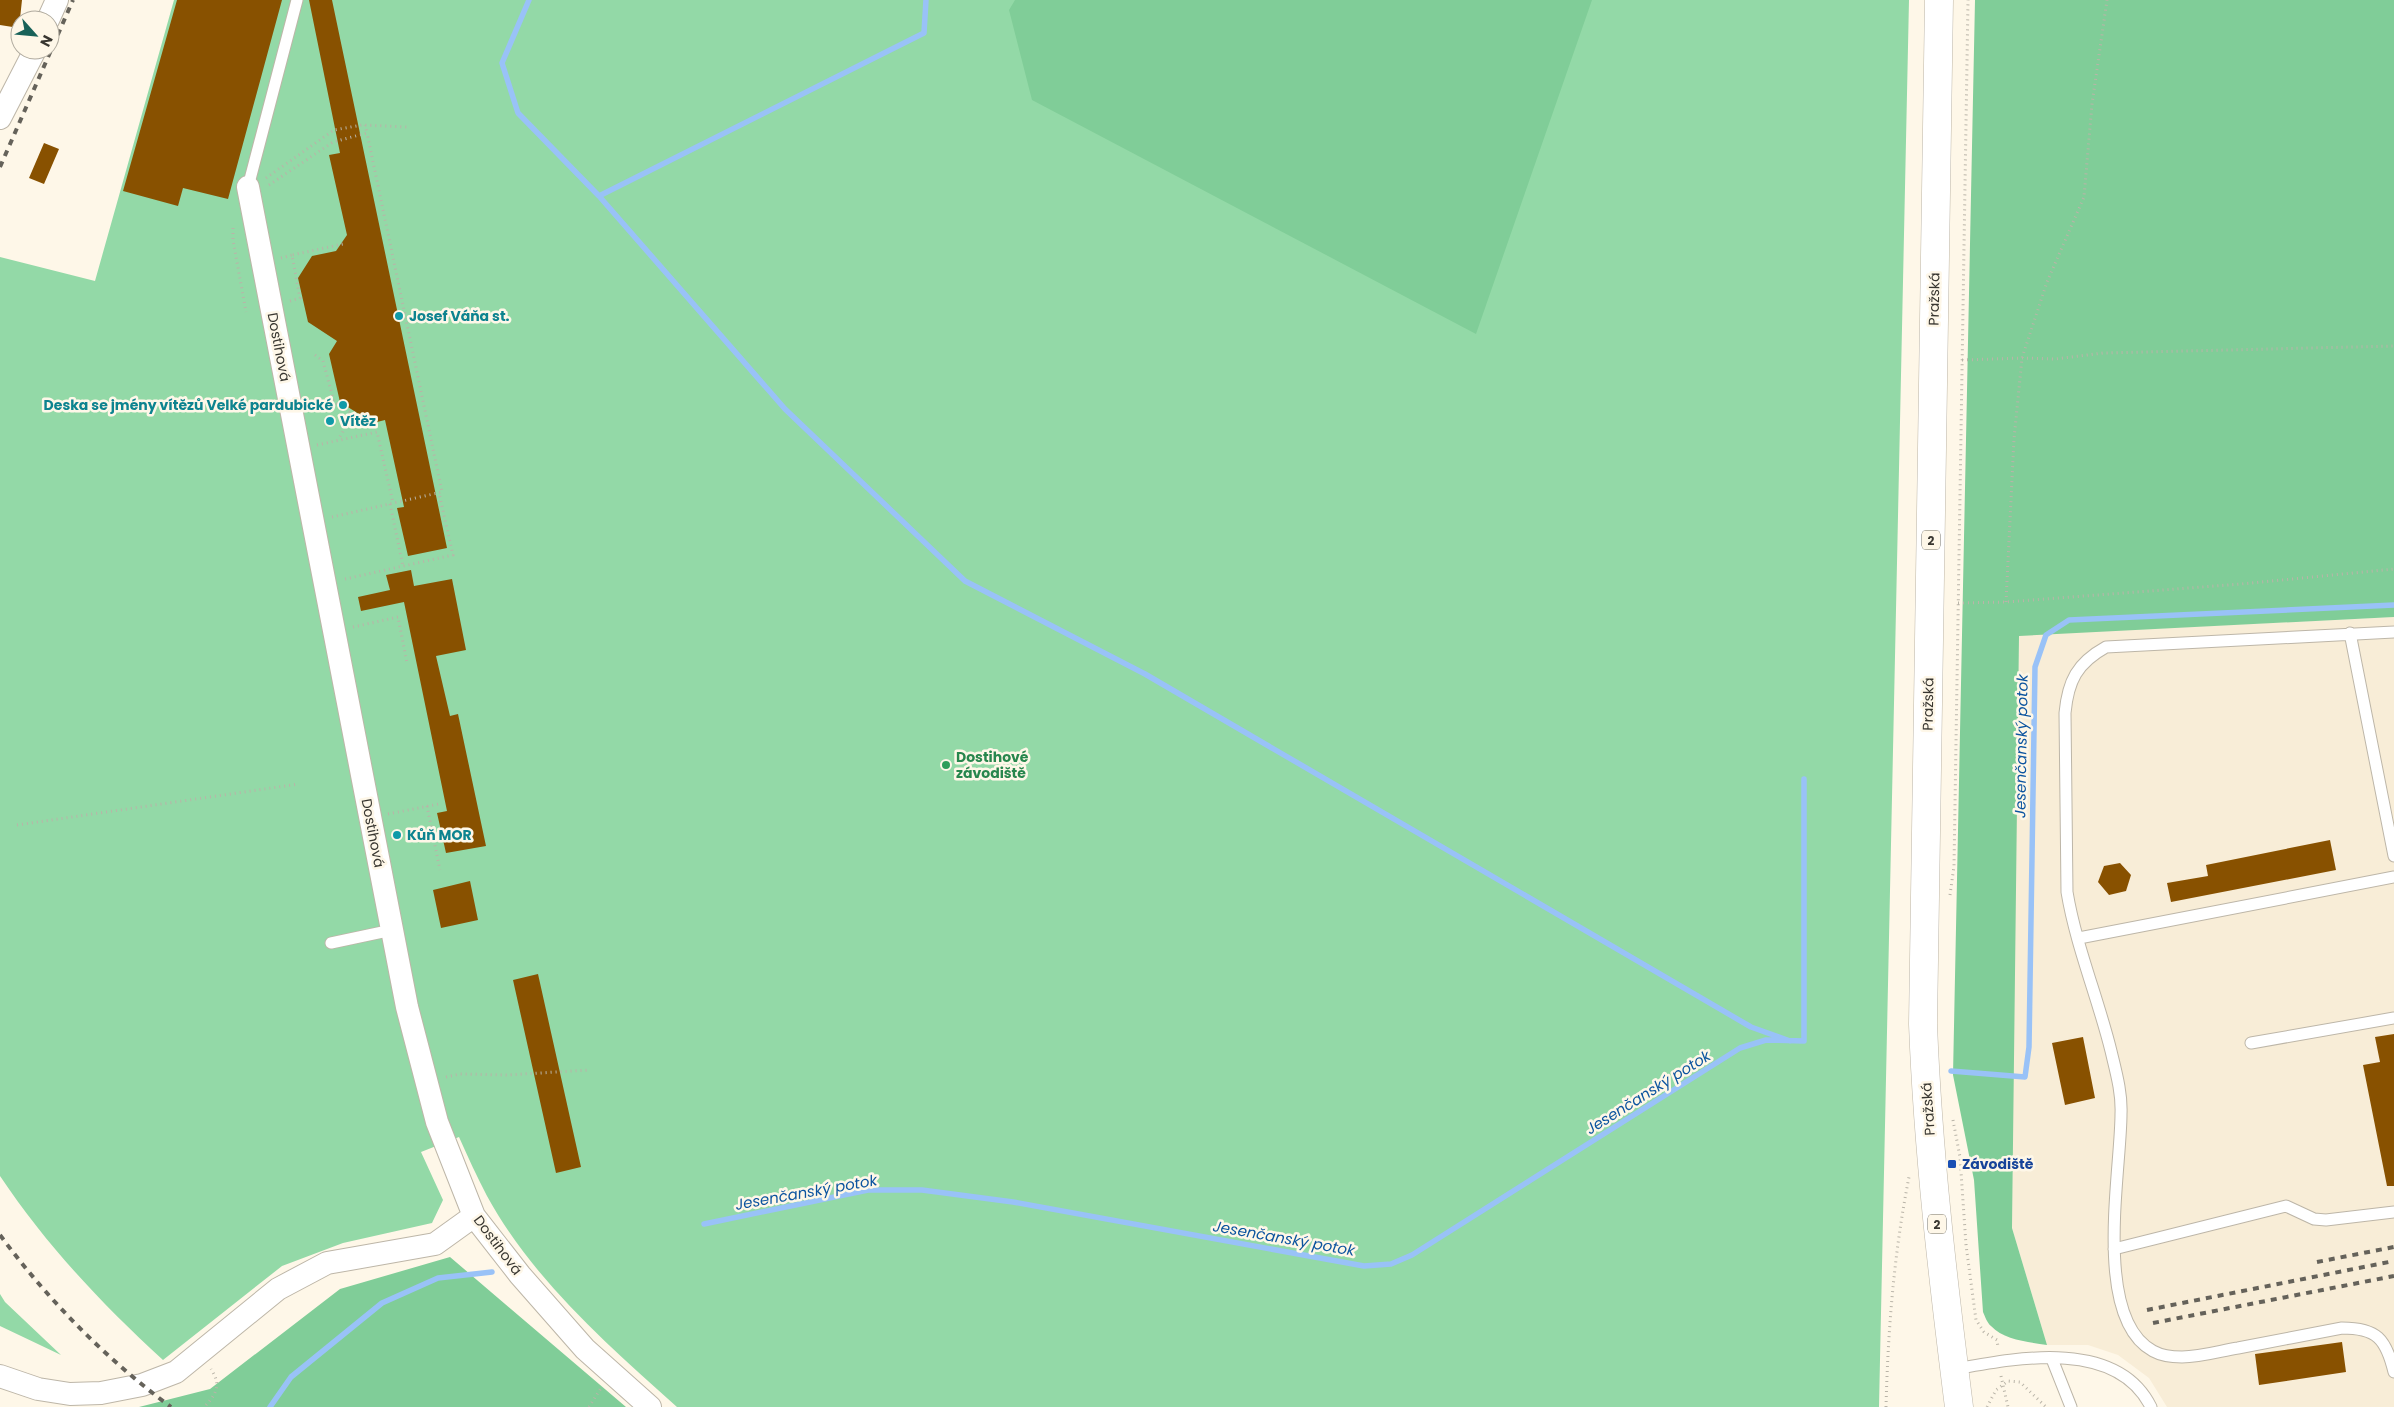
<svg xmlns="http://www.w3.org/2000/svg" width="2394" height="1407" font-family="Poppins,sans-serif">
<rect width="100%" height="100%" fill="#fef7e8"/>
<!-- built -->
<path fill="#f8edd7" d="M 2394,617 L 2394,1407 L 2167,1407 L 2149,1378 L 2118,1355 L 2088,1345 L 2047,1345 L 2012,1228 L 2013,962 L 2019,635 Z"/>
<!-- green -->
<path fill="#93d9a7" d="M 174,0 L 1909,0 L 1879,1407 L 677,1407 C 607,1344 533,1280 487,1196 C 477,1177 468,1157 459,1137 L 421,1152 L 443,1200 L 432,1223 L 343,1243 L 282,1266 L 163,1360 C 101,1303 47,1246 0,1176 L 0,257 L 95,281 Z
M 0,1294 L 5,1302 L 61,1355 L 0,1326 Z"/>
<!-- forest -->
<path fill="#80cd98" d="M 1015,0 L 1592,0 L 1476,334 L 1032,100 L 1009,10 Z
M 1975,0 L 2394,0 L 2394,617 L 2019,636 L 2012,1228 L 2047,1345 C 2028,1342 2004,1340 1991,1326 C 1987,1323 1985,1316 1983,1312 L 1974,1180 L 1953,1075 Z
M 450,1257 L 626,1407 L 139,1407 L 210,1389 L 340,1289 Z"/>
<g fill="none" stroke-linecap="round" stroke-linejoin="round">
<!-- stream -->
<path stroke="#99c2f7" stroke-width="5.5" d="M 529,0 L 502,63 L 518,113 L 599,196 L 785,409 L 965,581 L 1145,674 L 1751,1027 L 1790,1041
M 599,196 L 924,33 L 926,0
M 1951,1071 L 2025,1077 L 2029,1047 L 2035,667 L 2046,635 L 2069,620 L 2394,605
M 704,1224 L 868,1190 L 922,1190 L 1013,1202 L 1364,1266 L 1391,1264 L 1412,1255 L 1740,1048 L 1766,1040 L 1804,1041 L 1804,779
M 270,1407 L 291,1377 L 382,1303 L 438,1278 L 492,1272"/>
</g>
<!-- building -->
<path fill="#885100" d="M 0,0 L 22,0 L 19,28 L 0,25 Z
M 177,0 L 282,0 L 228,199 L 183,188 L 178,206 L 123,191 Z
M 309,0 L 332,0 L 447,548 L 408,556 L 397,508 L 404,507 L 385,420 L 373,423 L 340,402 L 329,354 L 337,341 L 308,322 L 298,278 L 312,256 L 336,251 L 347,235 L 329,155 L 340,153 Z
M 44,143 L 59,149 L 44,184 L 29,178 Z
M 411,570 L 414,586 L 452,579 L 466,650 L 436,656 L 450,716 L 458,714 L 486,846 L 446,853 L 437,813 L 447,811 L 404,602 L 361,611 L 358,597 L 390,590 L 386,575 Z
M 2330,840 L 2336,870 L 2171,902 L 2167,883 L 2208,876 L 2206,865 Z
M 2120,863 L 2131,875 L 2126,891 L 2109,895 L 2098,882 L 2104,866 Z
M 470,881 L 478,920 L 441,928 L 433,890 Z
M 538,974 L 581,1167 L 556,1173 L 513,980 Z
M 2394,1034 L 2394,1186 L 2387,1186 L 2363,1065 L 2380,1062 L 2375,1037 Z
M 2083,1037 L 2095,1098 L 2065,1105 L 2052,1043 Z
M 2342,1342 L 2346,1372 L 2259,1385 L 2255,1354 Z"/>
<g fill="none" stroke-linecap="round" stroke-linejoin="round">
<!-- lane casing -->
<g stroke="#bdb6a8" stroke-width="13">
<path id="lane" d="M 248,187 L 297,0
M 2394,632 L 2106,647 C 2077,663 2068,681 2065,713 L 2067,892 C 2076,946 2098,998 2111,1051 C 2116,1072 2122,1093 2121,1114 C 2121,1172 2092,1318 2153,1351 C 2162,1356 2172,1357 2182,1357 C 2201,1357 2220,1351 2238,1348 C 2273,1341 2307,1335 2342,1328 C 2377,1328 2386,1339 2394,1372
M 2350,633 L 2394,856
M 2079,938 L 2394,877
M 331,943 L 392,930
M 2251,1043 L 2394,1018
M 2114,1249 L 2286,1206 L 2314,1219 L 2326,1220 L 2394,1212
M 2052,1359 L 2071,1407
M 1955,1369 C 2016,1358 2117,1338 2151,1407"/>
</g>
<!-- street casing -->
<g stroke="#bdb6a8" stroke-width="24">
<path id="street" d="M 48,20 L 57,0
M 0,118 L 35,50
M 248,187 L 407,1007 L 437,1122 L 474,1216 L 520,1275 L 585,1349 L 650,1407
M 0,1376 L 38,1389 L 70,1394 L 101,1393 L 142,1385 L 176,1372 L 278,1289 L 327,1263 L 435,1244 L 474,1216"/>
</g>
<!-- primary casing -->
<g stroke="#bdb6a8" stroke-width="29">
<path id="primary" d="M 1939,0 L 1923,1024 C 1928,1153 1943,1280 1959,1407"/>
</g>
<!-- path -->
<path stroke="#b9b4a8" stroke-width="3" stroke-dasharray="1 4" stroke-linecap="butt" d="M 266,178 L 334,130 L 362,125 L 407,127
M 269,185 L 333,142 L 367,133 L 365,125
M 233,228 L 233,240 L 246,312
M 281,258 L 292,255
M 290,301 L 300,298 L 292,255 L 343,244
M 315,355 L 323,361 L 334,402 L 353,414 L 338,440
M 1962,360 L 2022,358 L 2055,359 L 2103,353 L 2394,346
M 317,445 L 377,432 L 393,503
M 390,504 L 403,566
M 332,517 L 442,492 L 367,133
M 345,579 L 453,555 L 439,493
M 2006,602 L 2014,439 L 2022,358 L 2047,282 L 2084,197 L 2092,104 L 2107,0
M 1958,603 L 2006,602 L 2241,584 L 2394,569
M 353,627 L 398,617 L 407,663
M 427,806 L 440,870
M 388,814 L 439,804
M 17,825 L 299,784
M 1950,895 L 1954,866 L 1968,0
M 446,1077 L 460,1074 L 507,1075 L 589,1070
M 1953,1120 L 1960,1157 L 1966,1245 L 1976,1320 L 1984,1332 L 1997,1340 L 1998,1347
M 2001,1376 L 2008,1407
M 206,1405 C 217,1393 221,1384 211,1369
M 589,1407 L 601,1388
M 1886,1407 C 1888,1329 1894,1253 1909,1177
M 1987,1407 L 1996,1390 L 2008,1381 L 2020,1382 L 2046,1407"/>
<!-- lane -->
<use href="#lane" stroke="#fff" stroke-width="11"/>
<!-- street -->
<use href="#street" stroke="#fff" stroke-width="22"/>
<!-- primary -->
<use href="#primary" stroke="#fff" stroke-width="28"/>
<!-- rail -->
<path stroke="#65625a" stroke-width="4" stroke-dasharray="6 6" stroke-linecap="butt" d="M 0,167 L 73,0
M 0,1235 C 48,1300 106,1359 171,1407
M 2317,1262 L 2394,1247
M 2147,1310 L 2394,1261
M 2153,1323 L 2394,1276"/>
</g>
<!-- markers -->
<g fill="#0f9aa8" stroke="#fef7e8" stroke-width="2">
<circle cx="399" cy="316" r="5"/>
<circle cx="343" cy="405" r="5"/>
<circle cx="330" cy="421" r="5"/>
<circle cx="397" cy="835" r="5"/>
</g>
<circle fill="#2e9e5b" stroke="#fef7e8" stroke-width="2" cx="946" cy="765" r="5"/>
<rect fill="#1a4fb4" stroke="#fef7e8" stroke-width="2" x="1947" y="1159" width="10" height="10" rx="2.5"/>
<g text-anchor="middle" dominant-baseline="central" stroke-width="5" stroke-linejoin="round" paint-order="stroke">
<!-- shield labels -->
<g fill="#fef7e8" stroke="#737067" stroke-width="1">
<rect x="1922" y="530.5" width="18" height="19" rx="4"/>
<rect x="1928" y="1214.5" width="18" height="19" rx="4"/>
</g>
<g font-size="12" font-weight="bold" fill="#383630">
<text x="1931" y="540">2</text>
<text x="1937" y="1224">2</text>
</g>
<!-- street labels -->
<g font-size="14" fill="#383630" stroke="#fef7e8">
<text transform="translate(1934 299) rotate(-89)">Pražská</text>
<text transform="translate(279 347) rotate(79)">Dostihová</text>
<text transform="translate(1928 704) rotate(-89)">Pražská</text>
<text transform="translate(373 833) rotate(79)">Dostihová</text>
<text transform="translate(1928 1109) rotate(-94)">Pražská</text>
<text transform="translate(498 1245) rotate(53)">Dostihová</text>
</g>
<!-- culture labels -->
<g font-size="14" font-weight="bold" fill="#0d838f" stroke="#fef7e8" text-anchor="start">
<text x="409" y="316">Josef Váňa st.</text>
<text x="333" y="405" text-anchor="end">Deska se jmény vítězů Velké pardubické</text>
<text x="340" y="421">Vítěz</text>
<text x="407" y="835">Kůň MOR</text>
</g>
<!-- leisure labels -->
<g font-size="14" font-weight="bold" fill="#27864d" stroke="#fef7e8" text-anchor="start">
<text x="956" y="757">Dostihové<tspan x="956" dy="16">závodiště</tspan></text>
</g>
<!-- transit labels -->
<g font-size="14" font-weight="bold" fill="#164399" stroke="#fef7e8" text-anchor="start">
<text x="1962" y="1164">Závodiště</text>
</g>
<!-- water labels -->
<g font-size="15" font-style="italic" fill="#0c549f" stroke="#fef7e8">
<text transform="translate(2021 746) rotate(-89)">Jesenčanský potok</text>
<text transform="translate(1648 1092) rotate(-32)">Jesenčanský potok</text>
<text transform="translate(806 1192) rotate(-10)">Jesenčanský potok</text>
<text transform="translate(1284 1238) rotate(10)">Jesenčanský potok</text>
</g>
</g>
<!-- north arrow -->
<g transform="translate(35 35) rotate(117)"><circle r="24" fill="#fef7e8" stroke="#afaa9e"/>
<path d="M0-4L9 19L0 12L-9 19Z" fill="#186259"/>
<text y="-8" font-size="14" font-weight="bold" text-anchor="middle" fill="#383630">N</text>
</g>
</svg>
